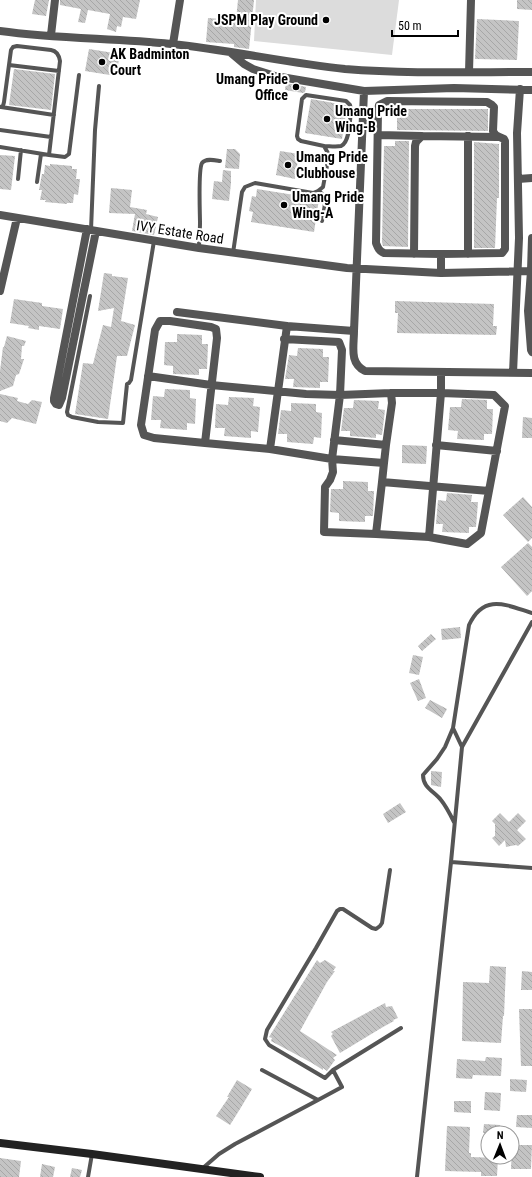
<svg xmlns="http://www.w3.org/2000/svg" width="532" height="1177" font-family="'Roboto Condensed',sans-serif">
<defs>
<pattern id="building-back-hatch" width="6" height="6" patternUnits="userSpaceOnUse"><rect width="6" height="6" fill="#c4c4c4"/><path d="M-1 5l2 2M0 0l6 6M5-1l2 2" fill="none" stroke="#a7a7a7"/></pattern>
</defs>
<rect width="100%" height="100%" fill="#fff"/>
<!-- pitch -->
<path fill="#dcdcdc" d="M 256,0 L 399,0 L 392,55 L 254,41 Z"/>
<!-- building -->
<path fill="url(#building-back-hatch)" d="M 35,0 L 49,0 L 46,16 L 32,14 Z
M 60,0 L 140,0 L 136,19 L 123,17 L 121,27 L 117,26 L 116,32 L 107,29 L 110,14 L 88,10 L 85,23 L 78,22 L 81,9 L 60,5 Z
M 238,0 L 254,0 L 249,49 L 234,47 L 234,44 L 206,42 L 208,18 L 236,20 Z
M 517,0 L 532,0 L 532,10 L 517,9 Z
M 477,19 L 519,21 L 517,60 L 475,59 Z
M 89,49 L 120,54 L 116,76 L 85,71 Z
M 14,69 L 55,74 L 51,110 L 9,105 Z
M 286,83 L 306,87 L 305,92 L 303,93 L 285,90 Z
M 311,99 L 345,105 L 347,107 L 342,139 L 305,133 Z
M 393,109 L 488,109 L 488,131 L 397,130 L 397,116 L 393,116 Z
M 395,141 L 409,141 L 408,247 L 383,246 L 382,242 L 384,146 L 395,146 Z
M 474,142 L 499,144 L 499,198 L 497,198 L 495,248 L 474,248 Z
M 227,149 L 235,149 L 240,154 L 239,169 L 225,168 Z
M 280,151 L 299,154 L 295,179 L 276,175 Z
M 0,155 L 15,156 L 11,190 L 0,189 Z
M 50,164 L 72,166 L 72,169 L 77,169 L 76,179 L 80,179 L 78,195 L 74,194 L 73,203 L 67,203 L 67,204 L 45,202 L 46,200 L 40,200 L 42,190 L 39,190 L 42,174 L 44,174 L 45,165 L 50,166 Z
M 223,170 L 231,171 L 231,183 L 229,201 L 212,199 L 214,181 L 222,182 Z
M 111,188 L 132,190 L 130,207 L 147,210 L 146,214 L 158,217 L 154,235 L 132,231 L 135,214 L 109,213 Z
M 257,189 L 319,199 L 314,232 L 251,222 L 253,212 L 249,211 L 252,196 L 256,197 Z
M 104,273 L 112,274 L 112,276 L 128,278 L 121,321 L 135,325 L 127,356 L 117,356 L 108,419 L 75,414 L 83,363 L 93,364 L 103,325 L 111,327 L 114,308 L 98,311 Z
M 14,299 L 42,303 L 42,306 L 63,309 L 60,329 L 39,326 L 39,330 L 28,328 L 29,326 L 10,323 Z
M 395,301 L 494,304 L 493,326 L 497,326 L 496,335 L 397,333 L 398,313 L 395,313 Z
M 177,334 L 202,335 L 202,344 L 208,344 L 207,369 L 199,369 L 199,375 L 173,374 L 173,366 L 164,365 L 165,342 L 177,342 Z
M 7,336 L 26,341 L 24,346 L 22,346 L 21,359 L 24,359 L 19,374 L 16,375 L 13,386 L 0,391 L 0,371 L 3,347 L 4,347 Z
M 298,348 L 323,349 L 323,357 L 329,357 L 328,382 L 320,382 L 320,388 L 293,387 L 294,379 L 285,379 L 289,355 L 297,356 Z
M 165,389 L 190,390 L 190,398 L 196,399 L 195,424 L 187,423 L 187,430 L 160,428 L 161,420 L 151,420 L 153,396 L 164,397 Z
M 0,394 L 18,398 L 17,401 L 28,404 L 32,400 L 42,402 L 36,424 L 12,418 L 7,423 L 0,421 Z
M 229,397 L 254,398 L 253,406 L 260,407 L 258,432 L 251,431 L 251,438 L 224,436 L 225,428 L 215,428 L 216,404 L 228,405 Z
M 462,399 L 487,400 L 487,409 L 493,409 L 492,434 L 484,434 L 484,440 L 457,439 L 458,431 L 448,430 L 450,407 L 461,407 Z
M 354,400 L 379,401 L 378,409 L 385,410 L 382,435 L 376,434 L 376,438 L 350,436 L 350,431 L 341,431 L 344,408 L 353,408 Z
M 291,403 L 316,404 L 316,412 L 322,413 L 321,438 L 314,437 L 313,444 L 287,442 L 287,434 L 278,434 L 281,410 L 291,411 Z
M 523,417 L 532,418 L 532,438 L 522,438 Z
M 402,445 L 427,446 L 426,464 L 402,463 Z
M 343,481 L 368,482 L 368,491 L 374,491 L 373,516 L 365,516 L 365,522 L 339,521 L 339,513 L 330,512 L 331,489 L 343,489 Z
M 447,493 L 472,495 L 471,502 L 478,502 L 476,527 L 469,527 L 469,533 L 442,532 L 443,524 L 436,524 L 438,500 L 446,501 Z
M 523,497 L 532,507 L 532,538 L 528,542 L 503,515 Z
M 528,543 L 532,547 L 532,591 L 527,596 L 501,567 Z
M 460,627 L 461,638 L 442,640 L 441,629 Z
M 431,634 L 436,639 L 422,651 L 418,646 Z
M 413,655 L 423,657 L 419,675 L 409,673 Z
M 419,679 L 426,698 L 418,701 L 410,683 Z
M 430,700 L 447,709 L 442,718 L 425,708 Z
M 431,771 L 442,772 L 441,787 L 431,785 Z
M 400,803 L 406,812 L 388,823 L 383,814 Z
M 500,813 L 509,822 L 518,813 L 526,821 L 517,830 L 526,839 L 518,846 L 516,845 L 506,847 L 505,840 L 499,846 L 492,838 L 495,836 L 495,824 L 492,821 Z
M 317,960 L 320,963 L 325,960 L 336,967 L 333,971 L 335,971 L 327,982 L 300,1031 L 337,1055 L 333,1058 L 335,1060 L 327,1071 L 323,1068 L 323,1070 L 312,1063 L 271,1041 L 272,1038 L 269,1037 Z
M 490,966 L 506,967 L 504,1016 L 503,1016 L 501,1043 L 462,1041 L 463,982 L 489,983 Z
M 522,971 L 532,972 L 532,990 L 521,990 Z
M 385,1003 L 386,1007 L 392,1006 L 398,1018 L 393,1020 L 394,1021 L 383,1027 L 340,1053 L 331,1036 L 333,1034 L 331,1032 Z
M 519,1009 L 532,1009 L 532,1066 L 521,1066 Z
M 486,1057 L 502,1058 L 501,1076 L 473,1075 L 472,1079 L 456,1078 L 457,1059 L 485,1061 Z
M 510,1079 L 527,1080 L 526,1092 L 510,1091 Z
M 237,1080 L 252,1089 L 240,1109 L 230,1125 L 216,1116 L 229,1097 L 227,1097 Z
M 485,1092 L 501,1093 L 500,1111 L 484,1110 Z
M 454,1101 L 471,1101 L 471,1113 L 454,1112 Z
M 517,1115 L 532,1115 L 532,1128 L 516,1127 Z
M 484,1124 L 500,1125 L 499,1133 L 483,1133 Z
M 447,1126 L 470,1127 L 469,1153 L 471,1153 L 471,1157 L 498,1158 L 497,1176 L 481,1176 L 481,1172 L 445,1171 Z
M 512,1145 L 532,1145 L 531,1169 L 511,1169 Z
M 0,1158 L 21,1161 L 19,1177 L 0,1177 Z
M 42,1164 L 55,1167 L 53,1177 L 40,1177 Z
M 72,1168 L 82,1170 L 80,1177 L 70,1177 Z"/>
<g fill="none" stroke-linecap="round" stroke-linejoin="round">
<!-- service -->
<path stroke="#555" stroke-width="4" d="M 9,65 L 59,71
M 0,107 L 3,106 L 4,102 L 11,50 L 13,47 L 17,46 L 51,50 C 57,51 59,55 60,61 L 49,155 L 0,147
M 1,107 L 54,115
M 0,130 L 51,137
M 49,155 L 65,157 L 69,154 L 79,75
M 18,179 L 21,150
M 37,182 L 41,154
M 318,191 C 330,196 323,211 322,221
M 91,230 L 95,130 L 99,86
M 199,248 C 199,239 200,231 200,223 C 200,213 198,170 202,163 C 206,158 214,160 220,161
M 233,253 L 242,192 L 245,187 L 255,183 L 313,193 L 318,191 L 323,187 L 329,155 L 324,146 L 301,141 L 298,139 L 297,136 L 302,99 L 306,95 L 346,101 L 350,105 L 351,109 C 350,118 350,143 341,146 C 336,147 329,146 324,146
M 90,296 L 67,412 L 68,415 L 72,417 L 98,422 L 123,423 L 127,384 L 129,383 L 131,380 L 154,241
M 453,728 L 462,747
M 454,822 C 450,814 446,806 441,800 C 434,791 423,788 423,775 L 437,759 L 445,747 L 453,728 L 469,625 C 484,593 506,605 532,613
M 451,862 L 532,868
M 390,870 L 382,923 L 380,926 L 376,929 L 372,928 L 343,909 L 340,909 L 337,911 L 316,948 L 267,1030 L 265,1039 L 269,1045 L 325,1078 L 333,1070 L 401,1028
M 262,1070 L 318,1100
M 203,1168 L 219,1154 L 235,1144 L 318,1100 L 342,1087 L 333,1070
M 88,1177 L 92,1154
M 417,1177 L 451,862 L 462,747 L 532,622"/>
<!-- minor -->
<path stroke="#555" stroke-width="8" d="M 0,31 C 57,39 114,38 171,44 C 230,50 287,63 345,69 C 407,74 470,72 532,72
M 51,35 L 55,0
M 173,44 L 180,0
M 231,53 L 244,64 L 253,69 L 275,76 L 364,91 L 454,88 L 532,90
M 469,72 L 471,0
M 364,91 L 354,331 C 354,347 349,363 365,371 L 532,373
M 378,135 L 422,136
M 518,179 L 532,178
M 0,215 L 199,248 L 347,268 L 441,273 L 531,271
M 87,229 L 54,398 L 54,401 L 56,404 L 59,405 L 62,398 L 96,231
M 532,238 L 531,271 L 528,311 L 531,350 L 532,352
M 414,254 L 415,146 L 416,142 L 422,136 L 497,137
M 468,254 L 468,136
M 441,273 L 441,254 L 384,253 C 379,251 378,248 376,243 L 378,111 L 379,105 L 387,101 L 487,102 L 492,105 L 494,107 L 493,131 C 495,137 499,136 504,139 L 505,141 L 505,249 L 502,253 L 441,254
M 0,291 L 17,218
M 177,312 L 287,326 L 354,331
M 513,373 L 519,238 L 517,133 L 520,89
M 148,376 L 211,385 L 306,394 L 340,395 L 391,393 L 441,393 L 494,395 L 505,406 L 481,533 L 467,544 L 429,537 L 441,393 L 441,372
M 334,440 L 386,445 L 392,403 L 391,393
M 205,443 L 154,438 L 144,435 L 141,425 L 155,330 L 160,321 L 170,321 L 211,327 L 216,329 L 217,338 L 205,443 L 270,449 L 332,459 L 340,395 L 342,350 L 339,342 L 284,339
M 436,445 L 497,451
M 270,449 L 287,326
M 384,463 L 386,445
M 382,482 L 384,463 L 332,459 L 333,472 L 330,480 L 325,487 L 324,532 L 376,534 L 382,482 L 489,491
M 376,534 L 429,537"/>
<!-- secondary -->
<path stroke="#222" stroke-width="8" d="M 0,1143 L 92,1154 L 260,1177"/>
</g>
<!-- markers -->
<g fill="#000" stroke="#fff" stroke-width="1.5">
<circle cx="326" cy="20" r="4"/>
<circle cx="102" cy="62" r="4"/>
<circle cx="296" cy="87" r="4"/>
<circle cx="327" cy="119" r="4"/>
<circle cx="288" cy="165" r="4"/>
<circle cx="284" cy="205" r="4"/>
</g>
<g text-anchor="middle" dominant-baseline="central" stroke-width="4" stroke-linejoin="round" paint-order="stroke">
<!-- poi labels -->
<g font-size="14" font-weight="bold" fill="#000" stroke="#fff" text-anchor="start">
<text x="318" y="20" text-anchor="end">JSPM Play Ground</text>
<text x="110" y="54">AK Badminton<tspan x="110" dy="16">Court</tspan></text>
<text x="288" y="79" text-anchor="end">Umang Pride<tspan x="288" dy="16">Office</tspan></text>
<text x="335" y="111">Umang Pride<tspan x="335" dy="16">Wing-B</tspan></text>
<text x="296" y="157">Umang Pride<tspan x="296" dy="16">Clubhouse</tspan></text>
<text x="292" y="197">Umang Pride<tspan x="292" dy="16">Wing-A</tspan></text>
</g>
<!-- street labels -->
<g font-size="14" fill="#000" stroke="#fff">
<text transform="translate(180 232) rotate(9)">IVY Estate Road</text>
</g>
</g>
<!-- north arrow -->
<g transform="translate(500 1145) rotate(1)"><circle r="19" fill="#ffffff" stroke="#999999"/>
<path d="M0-3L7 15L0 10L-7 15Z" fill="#000000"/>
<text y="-6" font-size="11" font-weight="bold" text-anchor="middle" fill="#000000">N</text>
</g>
<!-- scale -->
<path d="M392 30v6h66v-6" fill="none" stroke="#000000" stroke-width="2"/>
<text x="398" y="30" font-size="12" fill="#000000" stroke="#ffffff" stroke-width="3" paint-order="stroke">50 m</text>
</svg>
